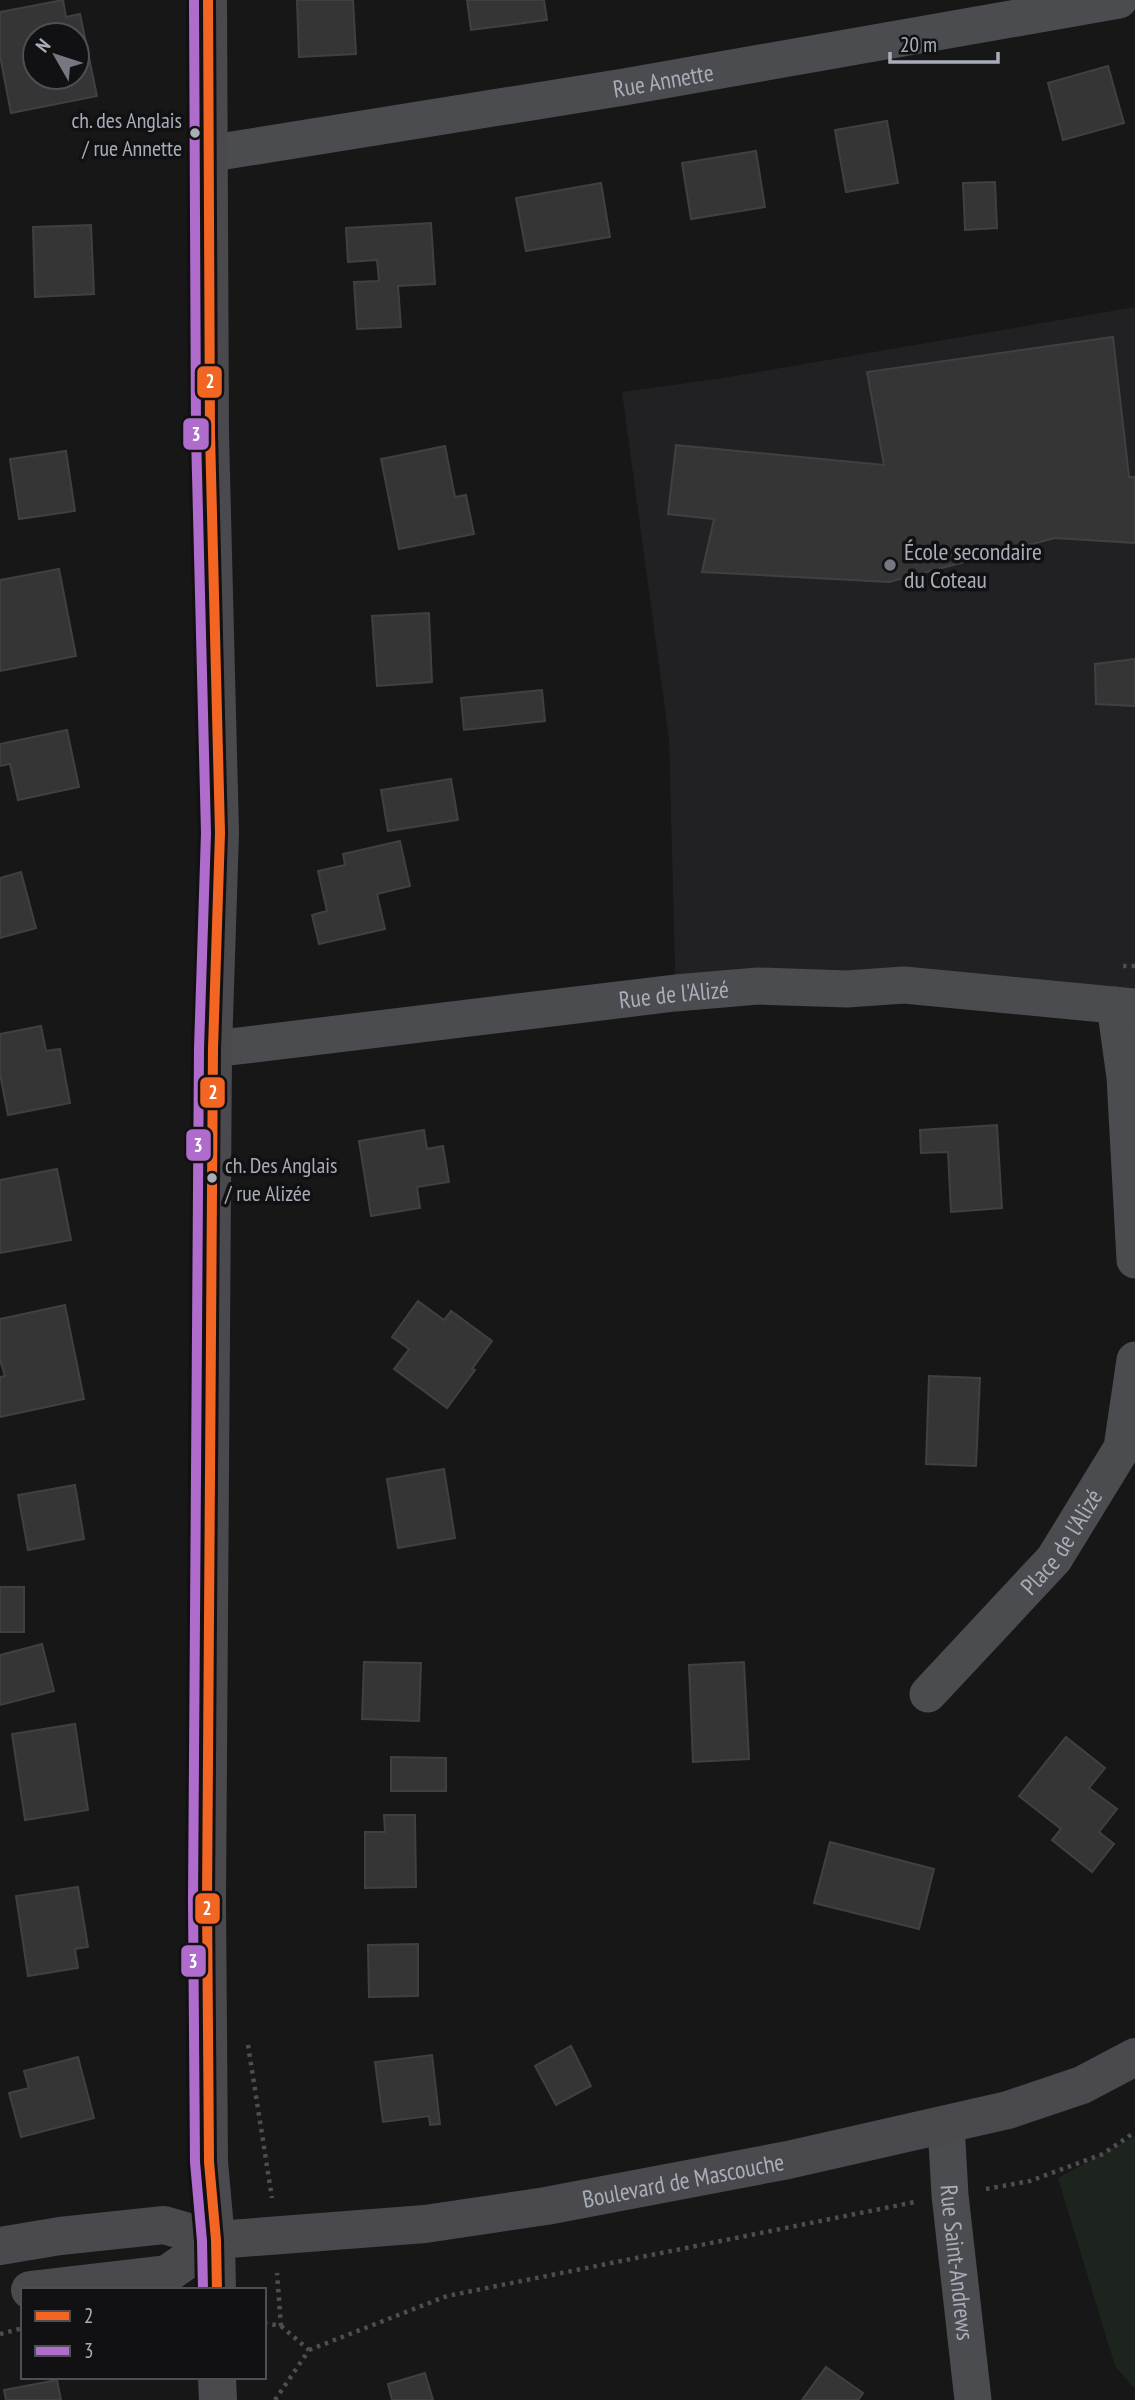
<svg xmlns="http://www.w3.org/2000/svg" width="1135" height="2400" font-family="'PT Sans Narrow',sans-serif">
<rect width="100%" height="100%" fill="#171717"/>
<!-- built -->
<path fill="#212123" d="M 1135,307 L 1135,1007 L 1115,1005 L 676,1002 L 669,739 L 622,392 L 723,378 Z"/>
<!-- green -->
<path fill="#1d241e" d="M 1135,2136 L 1135,2389 L 1115,2366 L 1058,2178 Z"/>
<!-- building -->
<path fill="#353536" stroke="#3f4043" stroke-width="2" fill-rule="evenodd" d="M 63,0 L 66,17 L 80,14 L 97,96 L 11,113 L 0,56 L 0,12 ZM 35,35 L 77,35 L 77,77 L 35,77 Z
M 297,0 L 353,0 L 356,54 L 299,57 Z
M 467,0 L 544,0 L 547,20 L 471,30 Z
M 1108,66 L 1124,123 L 1063,140 L 1048,83 Z
M 887,121 L 898,183 L 846,192 L 835,130 Z
M 756,151 L 765,207 L 691,219 L 682,163 Z
M 995,182 L 997,228 L 965,230 L 963,183 Z
M 601,183 L 610,237 L 526,251 L 516,198 Z
M 431,223 L 435,284 L 398,286 L 401,327 L 357,329 L 354,282 L 379,281 L 377,260 L 348,262 L 346,228 Z
M 91,225 L 94,294 L 35,297 L 33,227 Z
M 1113,337 L 1129,477 L 1135,477 L 1135,543 L 1055,538 L 889,582 L 702,572 L 714,519 L 668,514 L 676,445 L 884,465 L 867,372 Z
M 445,446 L 455,497 L 466,495 L 474,534 L 399,549 L 381,459 Z
M 66,451 L 75,511 L 19,519 L 10,459 Z
M 59,569 L 76,656 L 0,671 L 0,580 Z
M 429,613 L 432,682 L 377,686 L 372,616 Z
M 1135,659 L 1135,706 L 1096,704 L 1095,664 Z
M 542,690 L 545,721 L 464,730 L 461,698 Z
M 67,730 L 79,787 L 18,800 L 10,764 L 0,766 L 0,744 Z
M 451,779 L 458,820 L 388,831 L 381,790 Z
M 400,841 L 410,886 L 377,894 L 385,929 L 319,944 L 312,915 L 327,911 L 318,871 L 345,865 L 343,854 Z
M 21,872 L 36,928 L 0,938 L 0,878 Z
M 41,1026 L 46,1051 L 60,1049 L 70,1103 L 8,1115 L 0,1074 L 0,1034 Z
M 997,1125 L 1002,1208 L 951,1212 L 948,1152 L 921,1153 L 920,1130 Z
M 424,1130 L 427,1149 L 443,1146 L 449,1182 L 417,1187 L 420,1208 L 371,1216 L 359,1141 Z
M 57,1169 L 71,1240 L 0,1253 L 0,1180 Z
M 418,1301 L 444,1320 L 451,1311 L 492,1341 L 472,1369 L 475,1370 L 447,1408 L 394,1369 L 409,1349 L 392,1337 Z
M 65,1305 L 84,1399 L 0,1417 L 0,1377 L 5,1376 L 0,1360 L 0,1319 Z
M 929,1376 L 980,1378 L 976,1466 L 926,1464 Z
M 444,1469 L 455,1538 L 398,1548 L 387,1479 Z
M 75,1485 L 84,1539 L 28,1550 L 18,1495 Z
M 0,1587 L 24,1587 L 24,1632 L 0,1632 Z
M 42,1644 L 54,1691 L 0,1705 L 0,1655 Z
M 364,1662 L 421,1663 L 419,1721 L 362,1719 Z
M 744,1662 L 749,1759 L 693,1762 L 689,1665 Z
M 75,1724 L 88,1810 L 25,1820 L 12,1734 Z
M 1066,1737 L 1105,1768 L 1089,1788 L 1117,1809 L 1099,1832 L 1114,1844 L 1092,1872 L 1052,1840 L 1061,1829 L 1019,1796 Z
M 391,1757 L 446,1758 L 446,1791 L 391,1791 Z
M 384,1815 L 415,1815 L 416,1887 L 365,1888 L 365,1832 L 385,1832 Z
M 830,1842 L 934,1869 L 919,1929 L 814,1903 Z
M 78,1887 L 88,1947 L 75,1949 L 78,1968 L 28,1976 L 16,1896 Z
M 418,1944 L 418,1996 L 369,1997 L 368,1945 Z
M 571,2046 L 591,2086 L 556,2105 L 535,2066 Z
M 432,2055 L 440,2124 L 430,2125 L 429,2116 L 383,2122 L 375,2062 Z
M 78,2057 L 94,2118 L 21,2137 L 9,2093 L 29,2088 L 24,2071 Z
M 826,2367 L 863,2393 L 858,2400 L 802,2400 Z
M 425,2373 L 433,2400 L 392,2400 L 388,2384 Z
M 57,2380 L 61,2400 L 6,2400 L 4,2390 Z"/>
<g fill="none" stroke-linecap="round" stroke-linejoin="round">
<!-- path -->
<path stroke="#4d4e52" stroke-width="4.5" stroke-dasharray="3.5 5" stroke-linecap="butt" d="M 1123,966 L 1135,966
M 248,2045 L 272,2198
M 986,2189 L 1030,2181 L 1103,2154 L 1135,2132
M 264,2323 L 281,2326 L 277,2273
M 281,2326 L 309,2350
M 0,2334 L 23,2328
M 309,2350 L 447,2296 L 915,2202
M 275,2400 L 309,2350"/>
<!-- street -->
<g stroke="#4b4c50" stroke-width="37">
<path id="s1" d="M 207,154 L 624,87 L 1119,0"/>
<path d="M 1115,1005 L 1125,1077 L 1135,1260"/>
<path id="s2" d="M 213,1049 L 675,993 L 758,986 L 847,989 L 904,985 L 1135,1007"/>
<path id="s3" d="M 928,1694 L 1054,1559 L 1122,1448 L 1135,1360"/>
<path id="s4" d="M 946,2125 L 950,2195 L 973,2400"/>
</g>
<!-- secondary -->
<g stroke="#4a4a4e" stroke-width="38">
<path d="M 208,0 L 210,434 L 220,833 L 213,1049 L 207,1901 L 209,2162 L 216,2240 L 217,2290"/>
<path id="s5" d="M 0,2246 L 60,2236 L 164,2225 L 216,2240 L 425,2224 L 546,2206 L 788,2160 L 1008,2110 L 1082,2085 L 1135,2057"/>
<path d="M 30,2290 L 167,2274 L 216,2240"/>
<path d="M 217,2377 L 218,2400"/>
</g>
<!-- bus-1 casing -->
<g stroke="#111113" stroke-width="16">
<path id="bus-1" d="M 208,0 L 210,434 L 220,833 L 213,1049 L 207,1901 L 209,2162 L 216,2240 L 217,2290"/>
</g>
<!-- bus-2 casing -->
<g stroke="#111113" stroke-width="16">
<path id="bus-2" d="M 194,0 L 196,434 L 206,833 L 199,1049 L 193,1901 L 195,2162 L 202,2241 L 203,2290"/>
</g>
<!-- bus-1 -->
<use href="#bus-1" stroke="#f26522" stroke-width="10"/>
<!-- bus-2 -->
<use href="#bus-2" stroke="#b06ccc" stroke-width="10"/>
</g>
<!-- markers -->
<g fill="#a8adb8" stroke="#111113" stroke-width="2.5">
<circle cx="195" cy="133" r="6"/>
<circle cx="212" cy="1178" r="6"/>
</g>
<circle fill="#757880" stroke="#111113" stroke-width="2.5" cx="890" cy="565" r="7"/>
<g text-anchor="middle" dominant-baseline="central" stroke-width="7" stroke-linejoin="round" paint-order="stroke">
<!-- bus labels -->
<g font-size="22" fill="#a8adb8" stroke="#111113" text-anchor="end">
<text x="182" y="120">ch. des Anglais<tspan x="182" dy="28">/ rue Annette</tspan></text>
<text x="225" y="1165" text-anchor="start">ch. Des Anglais<tspan x="225" dy="28">/ rue Alizée</tspan></text>
</g>
<!-- street labels -->
<g font-size="24" fill="#a8adb8" stroke="#111113">
<text stroke="none"><textPath href="#s1" startOffset="462">Rue Annette</textPath></text>
<text stroke="none"><textPath href="#s2" startOffset="464">Rue de l'Alizé</textPath></text>
<text stroke="none"><textPath href="#s3" startOffset="203">Place de l'Alizé</textPath></text>
<text stroke="none"><textPath href="#s5" startOffset="691">Boulevard de Mascouche</textPath></text>
<text stroke="none"><textPath href="#s4" startOffset="138">Rue Saint-Andrews</textPath></text>
</g>
<!-- poi labels -->
<g font-size="24" fill="#a8adb8" stroke="#111113" text-anchor="start">
<text x="904" y="551">École secondaire<tspan x="904" dy="28">du Coteau</tspan></text>
</g>
</g>
<g stroke="#111113" stroke-width="2.5">
<rect x="196" y="365" width="27" height="34" rx="7" fill="#f26522"/>
<rect x="182" y="417" width="28" height="34" rx="7" fill="#b06ccc"/>
<rect x="199" y="1076" width="27" height="33" rx="7" fill="#f26522"/>
<rect x="185" y="1128" width="27" height="34" rx="7" fill="#b06ccc"/>
<rect x="194" y="1892" width="27" height="33" rx="7" fill="#f26522"/>
<rect x="180" y="1944" width="27" height="34" rx="7" fill="#b06ccc"/>
</g>
<g font-size="19" text-anchor="middle" font-weight="bold" fill="#fff">
<text x="210" y="388">2</text>
<text x="196" y="441">3</text>
<text x="213" y="1099">2</text>
<text x="198" y="1152">3</text>
<text x="207" y="1915">2</text>
<text x="193" y="1968">3</text>
</g>
<!-- legend -->
<rect x="21" y="2288" width="245" height="91" fill="#111113" stroke="#4d4f55" stroke-width="2"/>
<rect x="35" y="2311" width="35" height="10" fill="#f26522" stroke="#4d4f55" stroke-width="2"/>
<text x="84" y="2323" font-size="21" fill="#a8adb8">2</text>
<rect x="35" y="2346" width="35" height="10" fill="#b06ccc" stroke="#4d4f55" stroke-width="2"/>
<text x="84" y="2358" font-size="21" fill="#a8adb8">3</text>
<!-- north arrow -->
<g transform="translate(56 56) rotate(309)"><circle r="33" fill="#111113" stroke="#4d4f55" stroke-width="2"/>
<path d="M0-5L12 26L0 18L-12 26Z" fill="#757880"/>
<text y="-10" font-size="19" font-weight="bold" text-anchor="middle" fill="#a8adb8">N</text>
</g>
<!-- scale -->
<path d="M890 52v10h108v-10" fill="none" stroke="#a8adb8" stroke-width="3.5"/>
<text x="900" y="52" font-size="21" fill="#a8adb8" stroke="#111113" stroke-width="5" paint-order="stroke">20 m</text>
</svg>
